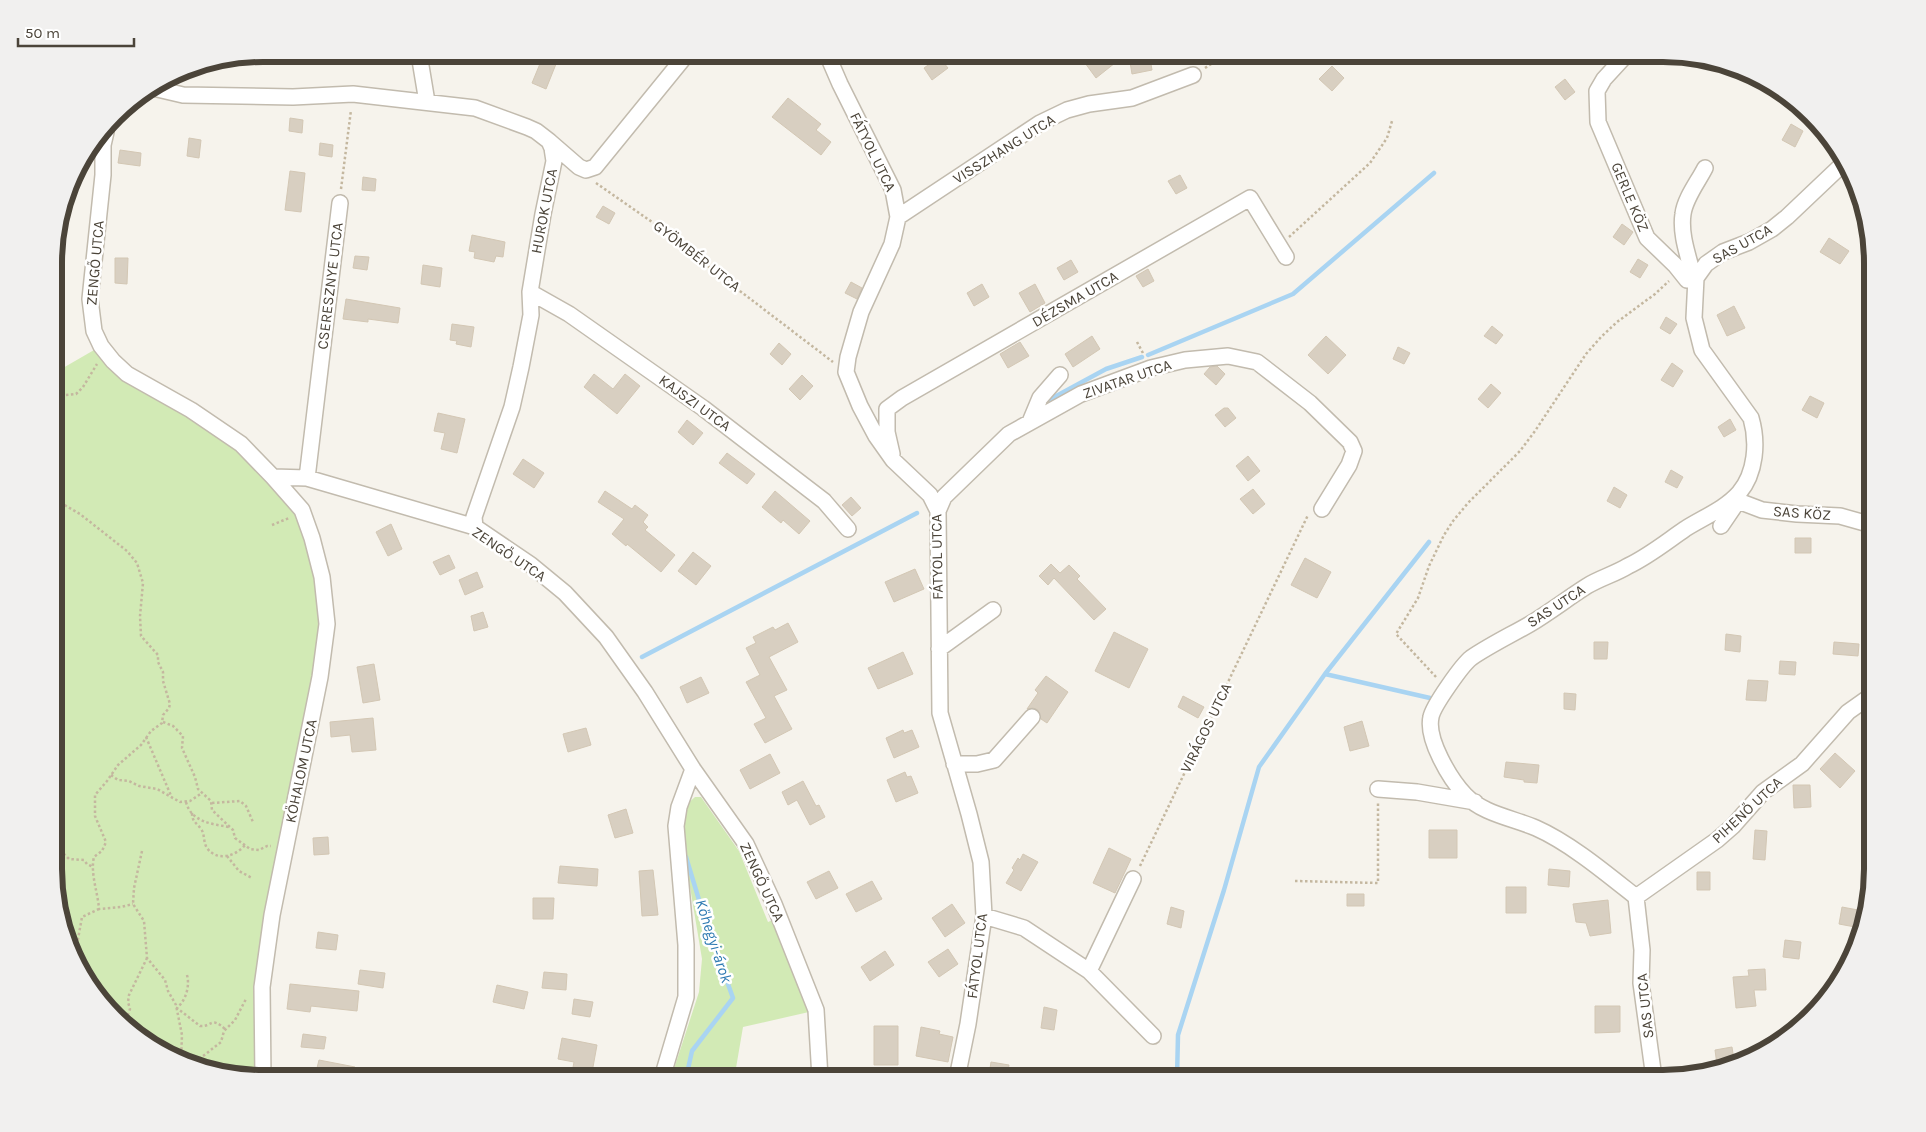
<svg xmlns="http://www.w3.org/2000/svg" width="1926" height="1132" font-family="Karla,sans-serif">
<rect width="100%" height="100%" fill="#f6f3ec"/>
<!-- green -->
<path fill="#d2eab5" d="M 101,346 L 113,361 L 210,424 L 302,510 L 327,624 L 272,915 L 263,1078 L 209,1071 L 159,1050 L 89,985 L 56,895 L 56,372 Z
M 695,797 L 701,797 L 739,851 L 768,922 L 775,919 L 809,1012 L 743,1027 L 736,1068 L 731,1078 L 671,1078 L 699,992 L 702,959 L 680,827 L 686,805 Z"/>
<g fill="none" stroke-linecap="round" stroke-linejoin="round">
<!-- stream -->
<path stroke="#a9d4f2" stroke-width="4.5" d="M 1148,355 L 1293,294 L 1434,173
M 1047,401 L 1106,369 L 1142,357
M 642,657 L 917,513
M 1325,674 L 1430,698
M 686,857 L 706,923 L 733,998 L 692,1051 L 686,1078
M 1177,1078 L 1178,1035 L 1224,890 L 1259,767 L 1325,674 L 1429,542"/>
</g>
<!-- building -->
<path fill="#d8cfc1" stroke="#d3c7b4" d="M 544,54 L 560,54 L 546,89 L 532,83 Z
M 1097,54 L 1107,54 L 1115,63 L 1096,78 L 1085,63 Z
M 939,57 L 948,68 L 932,80 L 924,68 Z
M 1150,58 L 1152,70 L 1132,74 L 1130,62 Z
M 1332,66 L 1344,78 L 1332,91 L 1319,79 Z
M 1565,79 L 1575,92 L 1565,100 L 1555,87 Z
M 788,98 L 821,124 L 816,130 L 831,142 L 821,155 L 772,117 Z
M 290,118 L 303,120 L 302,133 L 289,131 Z
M 1791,124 L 1803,131 L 1795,147 L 1782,140 Z
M 189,138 L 201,140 L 199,158 L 187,156 Z
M 320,143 L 333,145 L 332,157 L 319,155 Z
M 120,150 L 141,153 L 140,166 L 118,163 Z
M 290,171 L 305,173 L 301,212 L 285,210 Z
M 1180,175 L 1187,188 L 1176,194 L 1168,181 Z
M 363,177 L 376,179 L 375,191 L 362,190 Z
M 603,206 L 615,213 L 609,224 L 596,217 Z
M 1622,224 L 1633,232 L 1624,245 L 1613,237 Z
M 472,235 L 505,242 L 503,257 L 496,256 L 494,262 L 474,258 L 475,252 L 469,251 Z
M 1829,238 L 1849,251 L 1840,264 L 1820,252 Z
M 355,256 L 369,257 L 367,270 L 353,268 Z
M 115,258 L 128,258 L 127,284 L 115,283 Z
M 1638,259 L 1648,265 L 1640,278 L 1630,272 Z
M 1071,260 L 1078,272 L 1064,280 L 1057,268 Z
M 423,265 L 442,268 L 440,287 L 421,284 Z
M 1148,269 L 1154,281 L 1143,287 L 1136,276 Z
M 851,282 L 862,288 L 857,299 L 845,293 Z
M 982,284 L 989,297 L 974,306 L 967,293 Z
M 1035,284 L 1045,303 L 1030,312 L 1019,293 Z
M 346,299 L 400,308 L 398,323 L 368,319 L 368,322 L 343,319 Z
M 1734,306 L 1745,328 L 1727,336 L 1717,315 Z
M 1666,317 L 1677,324 L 1670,334 L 1660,328 Z
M 452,324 L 474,327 L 471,347 L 456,344 L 457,341 L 450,340 Z
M 1492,326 L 1503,335 L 1496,344 L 1484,336 Z
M 1092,336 L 1100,349 L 1073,367 L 1065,354 Z
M 1326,336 L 1346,355 L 1328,374 L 1308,355 Z
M 1020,342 L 1029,356 L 1008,368 L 1000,354 Z
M 779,343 L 791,354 L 782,365 L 770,354 Z
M 1398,347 L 1410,353 L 1404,364 L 1393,359 Z
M 1672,363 L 1683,371 L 1673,387 L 1661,380 Z
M 1217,366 L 1225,374 L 1216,385 L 1204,374 L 1210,367 Z
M 594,374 L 613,389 L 625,374 L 640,386 L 617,414 L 584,387 Z
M 802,375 L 813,386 L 800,400 L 789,389 Z
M 1491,384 L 1501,393 L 1488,408 L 1478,399 Z
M 1810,396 L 1824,403 L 1817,418 L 1802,410 Z
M 1224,408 L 1228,408 L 1236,418 L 1225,427 L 1215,415 Z
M 438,413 L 465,419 L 457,453 L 441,449 L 445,433 L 434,431 Z
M 1730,419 L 1736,430 L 1724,437 L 1718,427 Z
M 687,420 L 703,433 L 693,445 L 678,432 Z
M 727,453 L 755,474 L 747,484 L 719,463 Z
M 1248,456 L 1260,471 L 1248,481 L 1236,466 Z
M 523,459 L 544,473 L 534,488 L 513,474 Z
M 1671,470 L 1683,477 L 1677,488 L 1665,482 Z
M 1614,487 L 1627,495 L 1620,508 L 1607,501 Z
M 1253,489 L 1265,504 L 1253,514 L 1240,499 Z
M 605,491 L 632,509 L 635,505 L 648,515 L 643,522 L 648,527 L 645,530 L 675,555 L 661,572 L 627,544 L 626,546 L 612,534 L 624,519 L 598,502 Z
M 775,491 L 810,521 L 799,534 L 783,520 L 781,523 L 762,507 Z
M 851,497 L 861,508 L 852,516 L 842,505 Z
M 391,524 L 402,549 L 388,556 L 376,532 Z
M 1795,538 L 1811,538 L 1811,553 L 1795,553 Z
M 693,552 L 711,566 L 696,585 L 678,571 Z
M 449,555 L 455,568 L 440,575 L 433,562 Z
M 1305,558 L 1331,572 L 1317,598 L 1291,585 Z
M 1051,564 L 1060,573 L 1069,565 L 1080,576 L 1077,579 L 1106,609 L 1094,620 L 1054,578 L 1048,585 L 1039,576 Z
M 915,569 L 924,589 L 894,602 L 885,582 Z
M 477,572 L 483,587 L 465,595 L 459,580 Z
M 483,612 L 488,627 L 474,631 L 471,616 Z
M 788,623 L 798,642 L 769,657 L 787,690 L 774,696 L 792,729 L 765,743 L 754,724 L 766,718 L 746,682 L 760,675 L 746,648 L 756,643 L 753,637 L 773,627 L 775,630 Z
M 1114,632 L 1148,649 L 1129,688 L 1095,671 Z
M 1726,634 L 1741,636 L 1740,652 L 1725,650 Z
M 1594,642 L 1608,642 L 1607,659 L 1594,659 Z
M 1834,642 L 1859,644 L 1858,656 L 1833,654 Z
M 903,652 L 913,674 L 878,689 L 868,668 Z
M 1780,661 L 1796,662 L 1795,675 L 1779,674 Z
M 374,664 L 380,700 L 363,703 L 357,667 Z
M 1046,676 L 1068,692 L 1047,723 L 1041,719 L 1038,710 L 1033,708 L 1027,709 L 1038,693 L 1035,690 Z
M 701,677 L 709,693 L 687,703 L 680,687 Z
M 1748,680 L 1768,681 L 1766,701 L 1746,700 Z
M 1564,693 L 1576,694 L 1575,710 L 1564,709 Z
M 1183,696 L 1204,707 L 1198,718 L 1178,707 Z
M 373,718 L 376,750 L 352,752 L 350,735 L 331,737 L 330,722 Z
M 1362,721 L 1369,746 L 1350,751 L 1344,727 Z
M 586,728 L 591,745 L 568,752 L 563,734 Z
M 903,730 L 904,733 L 912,730 L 919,747 L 894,758 L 886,738 Z
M 1835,753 L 1855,771 L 1840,788 L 1820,769 Z
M 770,754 L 780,773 L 750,789 L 740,770 Z
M 1506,762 L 1539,765 L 1537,783 L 1524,782 L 1524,780 L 1504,777 Z
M 905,772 L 907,777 L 911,776 L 918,793 L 896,802 L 887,780 Z
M 803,781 L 816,806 L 819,805 L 825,817 L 810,825 L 797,800 L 788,805 L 782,792 Z
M 1793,785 L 1810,785 L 1811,807 L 1794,808 Z
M 626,809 L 633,833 L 615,838 L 608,815 Z
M 1429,830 L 1457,830 L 1457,858 L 1429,858 Z
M 1755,830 L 1767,831 L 1765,860 L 1753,859 Z
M 328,837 L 329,854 L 314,855 L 313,838 Z
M 1109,848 L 1131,859 L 1115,893 L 1093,883 Z
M 1023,854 L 1038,862 L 1021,891 L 1006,883 L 1014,870 L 1012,868 L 1018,858 L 1020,860 Z
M 560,866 L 598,869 L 597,886 L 558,883 Z
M 1549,869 L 1570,871 L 1569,887 L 1548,885 Z
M 653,870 L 658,915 L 642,916 L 639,871 Z
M 829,871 L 838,888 L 816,899 L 807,882 Z
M 1697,872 L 1710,872 L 1710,890 L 1697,890 Z
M 872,881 L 882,899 L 856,912 L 846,894 Z
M 1506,887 L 1526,887 L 1526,913 L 1506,913 Z
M 1347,894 L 1364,894 L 1364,906 L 1347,906 Z
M 533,898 L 554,898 L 553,919 L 533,919 Z
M 1608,900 L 1611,933 L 1590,936 L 1586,923 L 1576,922 L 1573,904 Z
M 952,904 L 965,923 L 945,937 L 932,918 Z
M 1171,907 L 1184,911 L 1181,928 L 1167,924 Z
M 1842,907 L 1858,910 L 1855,927 L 1839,924 Z
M 318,932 L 338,935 L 336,950 L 316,948 Z
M 1785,940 L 1801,942 L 1799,959 L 1783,957 Z
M 948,949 L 958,964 L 939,977 L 928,962 Z
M 885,951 L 894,965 L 870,981 L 861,967 Z
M 1765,969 L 1766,990 L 1754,990 L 1756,1006 L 1736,1008 L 1733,977 L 1749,976 L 1748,970 Z
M 360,970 L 385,973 L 383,988 L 358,984 Z
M 544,972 L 567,974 L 566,990 L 542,988 Z
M 290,984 L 359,991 L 357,1011 L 311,1006 L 310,1012 L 287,1009 Z
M 497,985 L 528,992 L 524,1009 L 493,1002 Z
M 574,999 L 593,1002 L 590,1017 L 572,1014 Z
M 1595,1006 L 1620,1006 L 1620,1032 L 1595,1033 Z
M 1044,1007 L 1057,1010 L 1054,1030 L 1041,1028 Z
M 874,1026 L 898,1026 L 898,1065 L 874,1065 Z
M 921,1027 L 940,1031 L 939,1034 L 953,1037 L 948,1062 L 916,1056 Z
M 303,1034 L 326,1037 L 324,1049 L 301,1047 Z
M 562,1038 L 597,1045 L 591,1078 L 571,1078 L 574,1062 L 558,1059 Z
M 1732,1047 L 1734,1060 L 1717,1065 L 1715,1050 Z
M 319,1060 L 355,1067 L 353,1078 L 326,1078 L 315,1076 Z
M 991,1062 L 1009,1065 L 1007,1078 L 989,1075 Z"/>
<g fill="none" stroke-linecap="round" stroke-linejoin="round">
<!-- minor casing -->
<g stroke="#c2bbae" stroke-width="18">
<path id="minor" d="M 419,54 L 427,102
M 827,54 L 840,84 L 893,190 L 898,217 L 892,244 L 861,312 L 848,357 L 846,372 L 860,406 L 876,436 L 893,460 L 930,495 L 938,511 L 940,713 L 969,814 L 981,862 L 984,916 L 968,1024 L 957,1078
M 1627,54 L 1604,79 L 1597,91 L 1598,122 L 1647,238 L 1675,265 L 1687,280 L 1696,278 L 1693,275 C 1688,255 1680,234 1683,214 C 1685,198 1698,182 1705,168
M 153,88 L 183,95 L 293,97 L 353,94 L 475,108 L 527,127 L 536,131 L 549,141 L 552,148 L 554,161 L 543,214 L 530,292 L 531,315 L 521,367 L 512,407 L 474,517 L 475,527
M 106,132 L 103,145 L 103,175 L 90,299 L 94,331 L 101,346 L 113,361 L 127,374 L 191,410 L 241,444 L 273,477 L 307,478 L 475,527 L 531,565 L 565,593 L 606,637 L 645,692 L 693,769 L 746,844 L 774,904 L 816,1010 L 820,1078
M 549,141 L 579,167 L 586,170 L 595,167 L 687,54
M 898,217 L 1040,123 L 1067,110 L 1089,104 L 1132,98 L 1193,75
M 530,292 L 569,314 L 703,408 L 824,501 L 848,529
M 1030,422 L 1040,398 L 1060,375
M 892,454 L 887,432 L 887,409 L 902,398 L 1250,198 L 1286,257
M 307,478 L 340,203
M 1733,499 L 1762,510 L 1797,514 L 1840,516 L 1872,525
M 938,511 L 944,497 L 1009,434 L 1081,394 L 1151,368 L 1185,360 L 1228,356 L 1257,362 L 1310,403 L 1350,442 L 1354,451 L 1349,465 L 1322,509
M 1721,526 L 1738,501
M 939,649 L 993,610
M 954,764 L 977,764 L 994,760 L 1032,717
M 1378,789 L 1417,792 L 1475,802
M 1636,897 L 1717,840 L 1733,826 L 1763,792 L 1802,764 L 1848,712 L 1872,695
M 984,916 L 1024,928 L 1089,971 L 1153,1036
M 1089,971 L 1133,879
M 263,1078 L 262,987 L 272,915 L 320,677 L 327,624 L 322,577 L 312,538 L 302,510 L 273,477
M 662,1078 L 686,997 L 686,945 L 676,826 L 679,807 L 693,769
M 1654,1078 L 1641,983 L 1642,950 L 1636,897 C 1607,874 1570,843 1536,828 C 1513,818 1483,814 1465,795 C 1450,779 1426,739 1431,717 C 1433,706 1462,665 1471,658 C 1490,645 1511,635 1530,624 C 1550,612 1568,598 1587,586 C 1600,578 1615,574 1628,566 C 1649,556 1666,542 1685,529 C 1702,518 1725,509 1739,493 C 1756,473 1758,442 1751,418 L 1702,350 L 1694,318 L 1696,278 L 1706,264 L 1723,252 L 1749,242 L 1772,229 L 1787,217 L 1845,162"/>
</g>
<!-- path -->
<path stroke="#c4b79f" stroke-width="2.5" stroke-dasharray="2.5 2.5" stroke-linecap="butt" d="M 1205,68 L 1226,54
M 596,183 L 675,238 L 715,272 L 833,362
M 341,189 L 351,110
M 1289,237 L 1370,163 L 1387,138 L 1392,121
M 1137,342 L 1144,355
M 56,396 L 76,394 L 83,387 L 97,364
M 56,500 L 80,514 L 127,551 L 137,563 L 143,583 L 140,616 L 141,636 L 158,655 L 158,662 L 163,672 L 163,681 L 170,704 L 169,708 L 163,715 L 162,723 L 151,731 L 141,745 L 118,765 L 107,781 L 95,795 L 95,816 L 106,842 L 102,851 L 94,857 C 90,873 98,893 99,909 L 121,907 L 133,904
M 272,525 L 289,518
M 1436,677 L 1396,634 L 1418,598 L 1429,566 L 1444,535 L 1453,521 L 1468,503 L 1520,451 L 1535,431 L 1586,354 L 1601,337 L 1617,322 L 1655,294 L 1669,281
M 163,722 L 173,726 L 183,736 L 182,748 L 195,777 L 198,789 L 211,801 L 212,810 L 233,830 L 235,838 L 250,849 L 259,850 L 267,846 L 271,846
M 146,737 L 172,798
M 111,775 L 118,780 L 129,781 L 139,786 L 157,789 L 180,802 L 190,801 L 202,793
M 186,802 C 191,822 212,824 229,827
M 212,803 L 240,801 L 246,806 L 253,822
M 192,813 C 192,822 197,823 201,829 C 205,834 203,842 207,848 C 217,862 236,856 245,845
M 56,834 L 60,843 L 59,852 L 56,853
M 142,851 L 134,888 L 133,904 L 144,921 L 147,958 L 165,980 L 168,991 L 176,1005 L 182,1035 L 181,1059
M 59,852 L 63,853 L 69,859 L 84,860 L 87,864 L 93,867
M 227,856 L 239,871 L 252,878
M 1140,866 L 1308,515
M 1295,881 L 1378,883 L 1378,803
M 76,950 L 82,917 L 99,909
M 187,975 C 190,986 186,1000 177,1008 L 200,1026 C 212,1027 211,1016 225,1029
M 126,1020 L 130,1009 L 128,1002 L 129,995 L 147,958
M 190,1063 L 198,1060 L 221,1042 L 224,1031 L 235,1020 L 246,999"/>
<!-- minor -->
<use href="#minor" stroke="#fff" stroke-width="15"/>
</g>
<g text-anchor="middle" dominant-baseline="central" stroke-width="5" stroke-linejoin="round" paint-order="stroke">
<!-- street labels -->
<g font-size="15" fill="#4b4439" stroke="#fff">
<text transform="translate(1004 149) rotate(-32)">VISSZHANG UTCA</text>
<text transform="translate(873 152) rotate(64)">FÁTYOL UTCA</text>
<text transform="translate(1630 197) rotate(67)">GERLE KÖZ</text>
<text transform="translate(544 211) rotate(-79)">HUROK UTCA</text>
<text transform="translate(1742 244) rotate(-29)">SAS UTCA</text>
<text transform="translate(697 256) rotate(38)">GYÖMBÉR UTCA</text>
<text transform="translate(95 263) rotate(-85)">ZENGŐ UTCA</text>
<text transform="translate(330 286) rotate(-83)">CSERESZNYE UTCA</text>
<text transform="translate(1075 299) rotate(-30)">DÉZSMA UTCA</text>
<text transform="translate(1127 379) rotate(-19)">ZIVATAR UTCA</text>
<text transform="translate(695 403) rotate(36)">KAJSZI UTCA</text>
<text transform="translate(1802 513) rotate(4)">SAS KÖZ</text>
<text transform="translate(509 554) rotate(34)">ZENGŐ UTCA</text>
<text transform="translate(937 557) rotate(-91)">FÁTYOL UTCA</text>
<text transform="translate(1556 606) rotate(-33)">SAS UTCA</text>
<text transform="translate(1206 728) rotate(-64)">VIRÁGOS UTCA</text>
<text transform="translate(301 771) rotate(-78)">KŐHALOM UTCA</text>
<text transform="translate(1747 810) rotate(-43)">PIHENŐ UTCA</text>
<text transform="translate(762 882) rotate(65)">ZENGŐ UTCA</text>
<text transform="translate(977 956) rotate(-83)">FÁTYOL UTCA</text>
<text transform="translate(1645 1006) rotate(-96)">SAS UTCA</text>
</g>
<!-- water labels -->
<g font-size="16" font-style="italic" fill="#2e7ab2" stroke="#fff">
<text transform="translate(714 941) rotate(72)">Kőhegyi-árok</text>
</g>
</g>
<!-- crop -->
<path d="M0 0H1926V1132H0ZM263 62H1663A201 201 0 0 1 1864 263V869A201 201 0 0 1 1663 1070H263A201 201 0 0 1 62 869V263A201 201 0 0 1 263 62Z" fill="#f1f0ef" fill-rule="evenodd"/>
<path fill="none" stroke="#4b4439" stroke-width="6" d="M263 62H1663A201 201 0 0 1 1864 263V869A201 201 0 0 1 1663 1070H263A201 201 0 0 1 62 869V263A201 201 0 0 1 263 62Z"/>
<!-- scale -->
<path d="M18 38v8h116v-8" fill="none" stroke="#4b4439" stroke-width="2.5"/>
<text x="25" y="38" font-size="15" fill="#4b4439" stroke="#ffffff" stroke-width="4" paint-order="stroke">50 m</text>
</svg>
